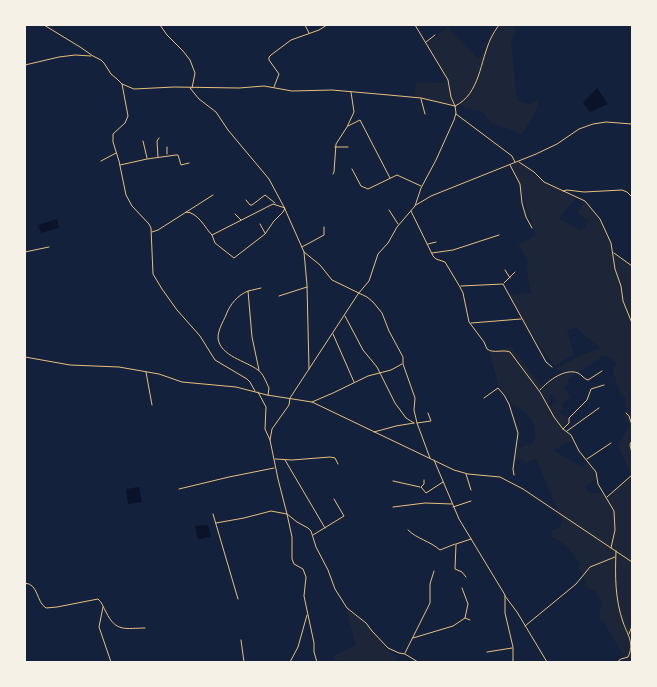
<svg xmlns="http://www.w3.org/2000/svg" width="657" height="687" font-family="'Fira Sans Condensed',sans-serif">
<rect width="100%" height="100%" fill="#14213d"/>
<!-- green -->
<path fill="#1d2539" d="M 500,25 L 513,25 L 517,32 L 511,38 L 517,101 L 530,104 L 539,99 L 535,114 L 521,135 L 515,131 L 491,123 L 483,112 L 464,108 L 459,101 L 454,104 L 414,98 L 416,82 L 444,83 L 448,80 L 426,44 L 448,27 L 479,59 Z
M 519,162 L 544,182 L 576,198 L 559,219 L 582,231 L 589,221 L 577,213 L 585,201 C 598,217 610,233 614,254 L 632,266 L 632,474 L 631,474 L 618,445 L 629,427 L 623,414 L 627,409 L 625,397 L 620,394 L 613,371 L 616,364 L 610,357 L 603,356 L 582,371 L 554,370 L 579,356 L 600,348 L 576,328 L 567,330 L 574,354 L 555,366 L 526,327 L 509,295 L 531,293 L 528,279 L 527,259 L 518,245 L 536,236 L 516,175 L 510,165 Z
M 511,346 L 541,385 L 538,390 L 544,402 L 550,407 L 557,402 L 553,395 L 549,396 L 551,402 L 548,404 L 541,390 C 550,382 564,370 576,374 L 567,380 L 570,384 L 564,387 L 571,398 L 561,404 L 564,409 L 560,412 L 568,418 L 569,424 L 562,429 L 571,435 L 573,440 L 553,450 L 582,467 L 588,463 L 596,475 L 596,480 L 585,487 L 589,492 L 604,494 L 606,497 L 632,475 L 632,662 L 628,662 L 612,637 L 604,621 L 600,620 L 600,610 L 602,601 L 598,596 L 594,589 L 589,589 C 585,582 583,574 578,568 L 580,565 C 577,557 561,539 552,537 L 552,530 L 560,527 L 562,520 L 558,510 L 536,459 L 525,463 L 522,459 L 515,461 L 517,448 L 531,444 L 535,439 L 534,424 L 524,411 L 513,405 L 499,386 L 489,351 L 496,353 Z
M 346,609 L 361,619 L 386,648 L 397,658 L 395,662 L 338,662 L 333,656 L 356,645 Z"/>
<!-- water -->
<path fill="#0b132b" d="M 597,88 L 608,104 L 590,112 L 583,103 Z
M 57,219 L 59,228 L 41,233 L 38,225 Z
M 139,487 L 142,502 L 128,504 L 126,489 Z
M 208,525 L 211,537 L 198,539 L 195,526 Z"/>
<g fill="none" stroke-linecap="round" stroke-linejoin="round">
<!-- minor -->
<path stroke="#e5c07b" stroke-width="1" d="M 44,25 L 80,47 L 93,56 L 101,60 L 104,63 L 111,74 L 117,79 L 122,84 L 134,89 L 174,87 L 239,88 L 264,86 L 292,91 L 332,90 L 389,95 L 421,98 L 455,106
M 160,25 L 167,35 L 183,51 L 190,60 L 195,73 L 192,88
M 305,25 L 309,33
M 415,25 L 448,80 L 451,97 L 455,106
M 426,42 L 435,35
M 25,65 L 59,57 L 75,55 L 91,56
M 122,84 L 128,116 L 125,123 L 113,134 L 113,142 L 119,161 L 126,195 L 132,206 L 149,224 L 151,228 L 153,274 L 162,289 L 177,310 L 200,336 L 215,360 L 247,379 L 250,382 L 255,391
M 274,87 L 279,74 L 269,60 L 269,57 L 271,55 L 291,40 L 319,30 L 327,25
M 190,88 L 199,99 L 216,112 L 228,130 L 269,179 L 284,207 L 304,252 L 320,265 L 332,280 L 367,297 L 373,302 L 382,313 L 389,331 L 403,357 L 403,364 L 415,398 L 414,410 L 417,423 L 430,458
M 421,99 L 425,114
M 456,114 L 512,156 L 515,162
M 348,126 L 360,120 L 390,178
M 143,141 L 147,158
M 167,147 L 167,154
M 335,147 L 348,147
M 158,157 L 157,141 L 159,138
M 101,161 L 116,153
M 519,162 L 534,172 L 544,182 L 585,201 L 600,219 L 611,243 L 615,269 L 621,286 L 623,301 L 632,323
M 120,165 L 147,159 L 176,155 L 178,155 L 181,165 L 189,163
M 510,165 L 520,184 L 522,203 L 526,217 L 532,228
M 352,169 L 361,186 L 368,189 L 397,175 L 421,186
M 333,174 L 334,172 L 336,144 L 347,127 L 354,112 L 351,92
M 563,191 L 567,190 L 584,192 L 622,190 L 627,192 L 632,197
M 246,200 L 250,205 L 252,205 L 265,195 L 275,203
M 416,205 L 431,196 L 536,154 L 557,144 L 579,129 L 593,124 L 606,122 L 632,124
M 389,210 L 398,224
M 411,211 L 433,256 L 436,259 L 445,262 L 460,287 L 463,293 L 469,322 L 484,342 L 487,349 C 494,354 502,349 510,352 L 540,392 L 554,417 L 563,429 L 571,435 L 579,451 L 596,472 L 598,484 L 614,511 L 615,530 L 611,548
M 186,212 C 198,212 205,228 212,235 L 273,204 L 285,208 L 283,212 L 274,221 L 265,234 L 234,258 L 215,243 L 212,235
M 235,214 L 241,220
M 260,224 L 265,233
M 152,232 L 158,230 L 213,195
M 428,244 L 436,242
M 302,247 L 324,235 L 324,227
M 25,252 L 49,247
M 304,252 L 307,285 L 309,369
M 432,253 L 453,250 L 499,235
M 614,253 L 632,266
M 505,270 L 510,278
M 504,283 L 515,272
M 461,286 L 503,284 L 546,362 L 552,367
M 248,291 C 238,295 230,304 226,315 C 223,322 218,330 218,338 C 220,356 246,361 258,370 C 263,373 266,382 269,388 L 268,395
M 279,296 L 307,287
M 345,316 L 363,350 L 377,367 L 395,403 L 406,418 L 414,423
M 471,323 L 521,319
M 333,334 L 354,382
M 25,357 L 70,365 L 119,367 L 159,374 L 182,382 L 236,387 L 267,395 L 312,402 L 454,470 L 468,474 L 500,477 L 523,489 L 632,562
M 259,370 L 252,337 L 248,291 L 261,288
M 146,372 L 152,405
M 540,390 C 549,380 565,368 578,373 C 582,375 584,379 588,380 L 602,371
M 258,392 L 266,407 L 265,429 L 270,440 L 278,479 L 287,514 L 297,522 L 308,528 L 311,531 L 316,547 L 328,570 L 335,589 L 347,608 L 366,623 L 372,631 L 388,648 L 399,653 L 405,654 L 418,662
M 484,398 L 498,388 L 504,395 L 509,404 L 518,433 L 513,469 L 514,475
M 312,402 L 333,393 L 368,376 L 391,370 L 402,364
M 626,413 L 629,416 L 632,425
M 417,423 L 431,421 L 428,413
M 563,429 L 569,423 L 569,418 L 587,400 L 591,389 L 604,385
M 567,431 L 599,408
M 374,432 L 396,426 L 414,423
M 270,440 L 272,429 L 289,405 L 290,398 L 358,294 L 369,281 L 378,254 L 388,243 L 397,227 L 415,206 L 421,188 L 436,160 L 454,120 L 456,113 L 455,106 C 480,94 480,61 491,38 C 493,34 496,29 499,25
M 632,440 L 630,445 L 632,453
M 275,459 L 292,460 L 330,457 L 335,458 L 338,464
M 587,459 L 611,443
M 285,460 L 325,528
M 434,460 L 459,519 L 505,595 L 505,613 L 513,647 L 513,662
M 466,474 L 471,490
M 424,480 L 424,484 L 421,487 L 426,493 L 443,482
M 393,481 L 420,487
M 179,489 L 229,477 L 274,468
M 607,497 L 632,475
M 393,507 L 425,503 L 452,504
M 453,507 L 471,501
M 213,514 L 238,599
M 216,523 L 244,518 L 271,511 L 287,514 L 292,537 L 292,559 L 294,564 L 303,569 L 306,577 L 304,596 L 314,643 L 314,652 L 317,662
M 408,530 C 417,539 430,541 440,550 L 455,544
M 313,535 L 344,516 L 334,499
M 616,551 C 615,576 615,599 623,622 C 627,634 635,643 628,657 L 621,659 L 617,662
M 466,577 L 462,572 L 455,569 L 456,544 L 471,539
M 25,583 C 39,584 36,602 46,608 L 57,607 L 98,599 C 102,602 103,607 106,612 C 116,633 126,628 145,628
M 505,596 L 517,612 L 547,662
M 103,607 L 99,627 L 111,662
M 465,618 L 470,620
M 525,626 L 576,584 L 590,567 L 615,557
M 629,634 L 632,626
M 413,638 L 453,626 L 465,618 L 468,604 L 462,588
M 241,640 L 244,662
M 487,652 L 512,648
M 405,653 L 430,603 L 430,584 L 434,571
M 290,662 L 298,647 L 307,615"/>
</g>
<!-- border -->
<rect width="657" height="687" fill="none" stroke="#f6f1e7" stroke-width="52"/>
</svg>
